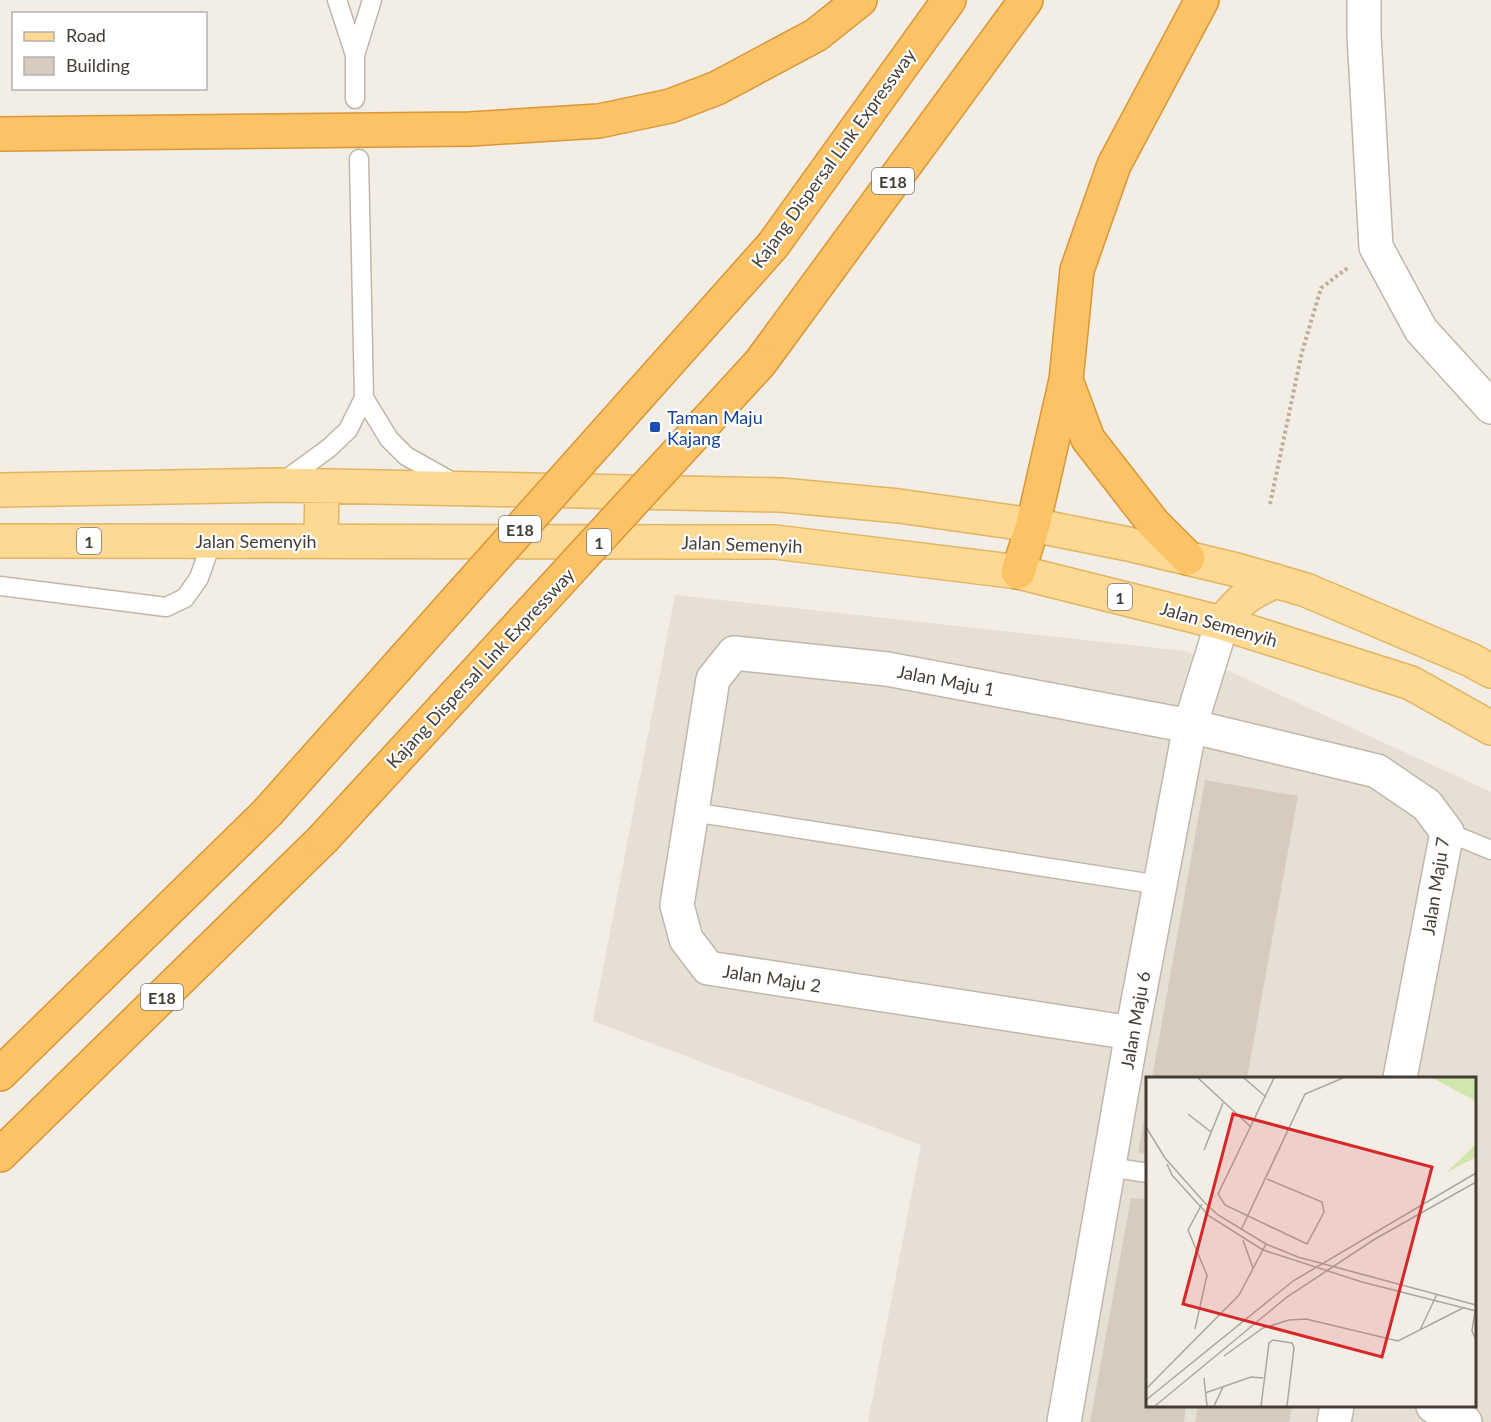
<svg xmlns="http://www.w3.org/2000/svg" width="1491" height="1422" font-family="Lato,sans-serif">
<rect width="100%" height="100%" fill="#f2ede5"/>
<!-- residential -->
<path fill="#e6dfd3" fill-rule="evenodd" d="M 675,595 L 1185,651 L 1491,792 L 1491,1422 L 868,1422 L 921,1145 L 593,1021 ZM 1148,1078 L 1474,1078 L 1474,1406 L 1148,1406 Z"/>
<!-- building -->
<path fill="#d7cbbd" d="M 1205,780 L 1298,796 L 1247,1078 L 1152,1078 Z
M 1146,1108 L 1148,1109 L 1148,1155 L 1138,1153 Z
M 1131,1198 L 1148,1199 L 1148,1406 L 1186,1406 L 1184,1422 L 1090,1422 Z
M 1198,1406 L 1292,1406 L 1289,1422 L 1195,1422 Z"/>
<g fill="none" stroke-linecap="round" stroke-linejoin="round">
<!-- service casing -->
<g stroke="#c0b7aa" stroke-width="21">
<path id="service" d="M 337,0 L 355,55
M 355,99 L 355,55 L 372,0
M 364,398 L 389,439 L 406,456 L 454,483
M 281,483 L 329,448 L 348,430 L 364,398 L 359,159
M 0,586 L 166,607 L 185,598 L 199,578 L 212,541
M 692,812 L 1160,885
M 1447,832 L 1491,850
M 1109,1167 L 1148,1173"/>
</g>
<!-- minor casing -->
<g stroke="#c0b7aa" stroke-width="36">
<path id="minor" d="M 1364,0 L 1364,35 L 1376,247 L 1421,330 L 1491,407
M 1132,1033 L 708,968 L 686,939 L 677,905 L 713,679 L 734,653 L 887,669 L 1190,726 L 1377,771 L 1427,805 L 1447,832 L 1400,1078
M 1433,1406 L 1465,1422
M 1064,1422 L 1132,1033 L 1190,726 L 1222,623
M 1334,1422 L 1337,1406"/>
</g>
<!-- primary casing -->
<g stroke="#e2b563" stroke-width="36">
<path id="primary" d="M 0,490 L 277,485 L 781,495 L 899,506 L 1033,525 L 1128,544 L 1237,570 L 1306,590 L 1471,660 L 1491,671
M 0,541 L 775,542 L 1018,572 L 1222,623 L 1411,683 L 1491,728
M 321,541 L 322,487
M 1222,623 C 1240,599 1249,593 1276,581"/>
</g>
<!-- motorway casing -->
<g stroke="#db9636" stroke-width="36">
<path id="motorway" d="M 0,134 L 470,129 L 599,121 L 670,106 L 717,88 L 816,35 L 860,0
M 773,245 L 949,0
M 760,363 L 1026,0
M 1066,380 L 1088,439 L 1154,524 L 1188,558
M 1018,572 L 1033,525 L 1066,380 L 1077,270 L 1114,165 L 1202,0
M 0,1074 L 267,813
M 0,1155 L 323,839"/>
</g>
<!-- path -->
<path stroke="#bfaf99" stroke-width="4" stroke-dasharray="3 3" stroke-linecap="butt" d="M 1270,504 L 1302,352 L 1321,288 L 1349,267"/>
<!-- service -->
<use href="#service" stroke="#fff" stroke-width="18"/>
<!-- minor -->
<use href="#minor" stroke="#fff" stroke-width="33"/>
<!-- primary -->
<use href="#primary" stroke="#fdd993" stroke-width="33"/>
<!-- motorway -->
<use href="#motorway" stroke="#fcc266" stroke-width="33"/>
<!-- motorway-bridge casing -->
<g stroke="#db9636" stroke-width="36" stroke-linecap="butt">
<path id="motorway-bridge" d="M 267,813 L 773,245
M 323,839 L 760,363"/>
</g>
<!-- motorway-bridge -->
<use href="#motorway-bridge" stroke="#fcc266" stroke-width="33"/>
</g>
<!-- markers -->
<rect fill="#1a4fb4" stroke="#fff" stroke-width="2" x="649" y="421" width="12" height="12" rx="3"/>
<g text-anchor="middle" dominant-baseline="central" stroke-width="4.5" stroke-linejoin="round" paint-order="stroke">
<!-- shield labels -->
<g fill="#fff" stroke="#7c7771" stroke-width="1.5">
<rect x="872" y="168" width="42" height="26" rx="4.5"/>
<rect x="499" y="516" width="42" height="26" rx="4.5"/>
<rect x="77" y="528" width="24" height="26" rx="4.5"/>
<rect x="587" y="529" width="24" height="26" rx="4.5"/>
<rect x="1108" y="584" width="24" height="26" rx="4.5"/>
<rect x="141" y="984" width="42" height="26" rx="4.5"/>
</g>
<g font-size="16" font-weight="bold" fill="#443d34">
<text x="893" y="181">E18</text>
<text x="520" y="529">E18</text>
<text x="89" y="541">1</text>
<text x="599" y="542">1</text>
<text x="1120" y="597">1</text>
<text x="162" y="997">E18</text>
</g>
<!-- street labels -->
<g font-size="18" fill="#443d34" stroke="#fff">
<text transform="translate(833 158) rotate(-54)">Kajang Dispersal Link Expressway</text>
<text x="256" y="541">Jalan Semenyih</text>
<text transform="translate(742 544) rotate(2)">Jalan Semenyih</text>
<text transform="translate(1219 624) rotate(16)">Jalan Semenyih</text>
<text transform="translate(480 668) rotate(-47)">Kajang Dispersal Link Expressway</text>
<text transform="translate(946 680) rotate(11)">Jalan Maju 1</text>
<text transform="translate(1435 886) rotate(-81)">Jalan Maju 7</text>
<text transform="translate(772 978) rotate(9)">Jalan Maju 2</text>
<text transform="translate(1135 1020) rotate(-80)">Jalan Maju 6</text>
</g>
<!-- transit labels -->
<g font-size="18" fill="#164399" stroke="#fff" text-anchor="start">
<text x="667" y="417">Taman Maju<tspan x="667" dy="21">Kajang</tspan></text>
</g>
</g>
<!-- overview -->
<g transform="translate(1146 1077)">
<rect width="330" height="330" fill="#f2ede5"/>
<path d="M 286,1 L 330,1 L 330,24 ZM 330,67 L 330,80 L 300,96 Z" fill="#d0e6ad"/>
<path fill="none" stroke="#aca79e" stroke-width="1.5" d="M 52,1 L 105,50M 98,1 L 120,20M 42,37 L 65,55M 0,50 L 19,81 L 58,125 L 72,138 L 120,167 L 152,180 L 330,228M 58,73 L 77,26M 21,87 L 26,98 L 63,139 L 117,173 L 216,205 L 330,234M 121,102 L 176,125 L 178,135 L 161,167 L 79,128 L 72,117 L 128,1M 95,153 L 159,17 L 197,1M 97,163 L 107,191M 329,234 L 326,254 L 330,263M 49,252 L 61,198 L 42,153 L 56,127M 274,253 L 291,217M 78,279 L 117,251 L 143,243 L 160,242 L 252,264 L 317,231M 58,301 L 61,329M 0,312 L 93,218 L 120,167M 59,316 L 105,300 L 117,301M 0,323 L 147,204 L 330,96M 9,329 L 141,220 L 229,162 L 330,105M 68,329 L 77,310M 115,329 L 123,266 L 127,263 L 146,266 L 148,271 L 141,329"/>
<path fill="#d62828" fill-opacity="0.15" stroke="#d62828" stroke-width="3" d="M 87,37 L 286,90 L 236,280 L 37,227 Z"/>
<rect width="330" height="330" fill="none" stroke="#443d34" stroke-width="3"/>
</g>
<!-- legend -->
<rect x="12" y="12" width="195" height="78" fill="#ffffff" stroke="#b4b1ae" stroke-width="1.5"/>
<rect x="24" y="32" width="30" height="9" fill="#fdd993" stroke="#b4b1ae" stroke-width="1.5"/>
<text x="66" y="42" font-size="18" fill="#443d34">Road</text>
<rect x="24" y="57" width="30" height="18" fill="#d7cbbd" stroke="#b4b1ae" stroke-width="1.5"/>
<text x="66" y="72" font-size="18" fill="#443d34">Building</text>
</svg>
